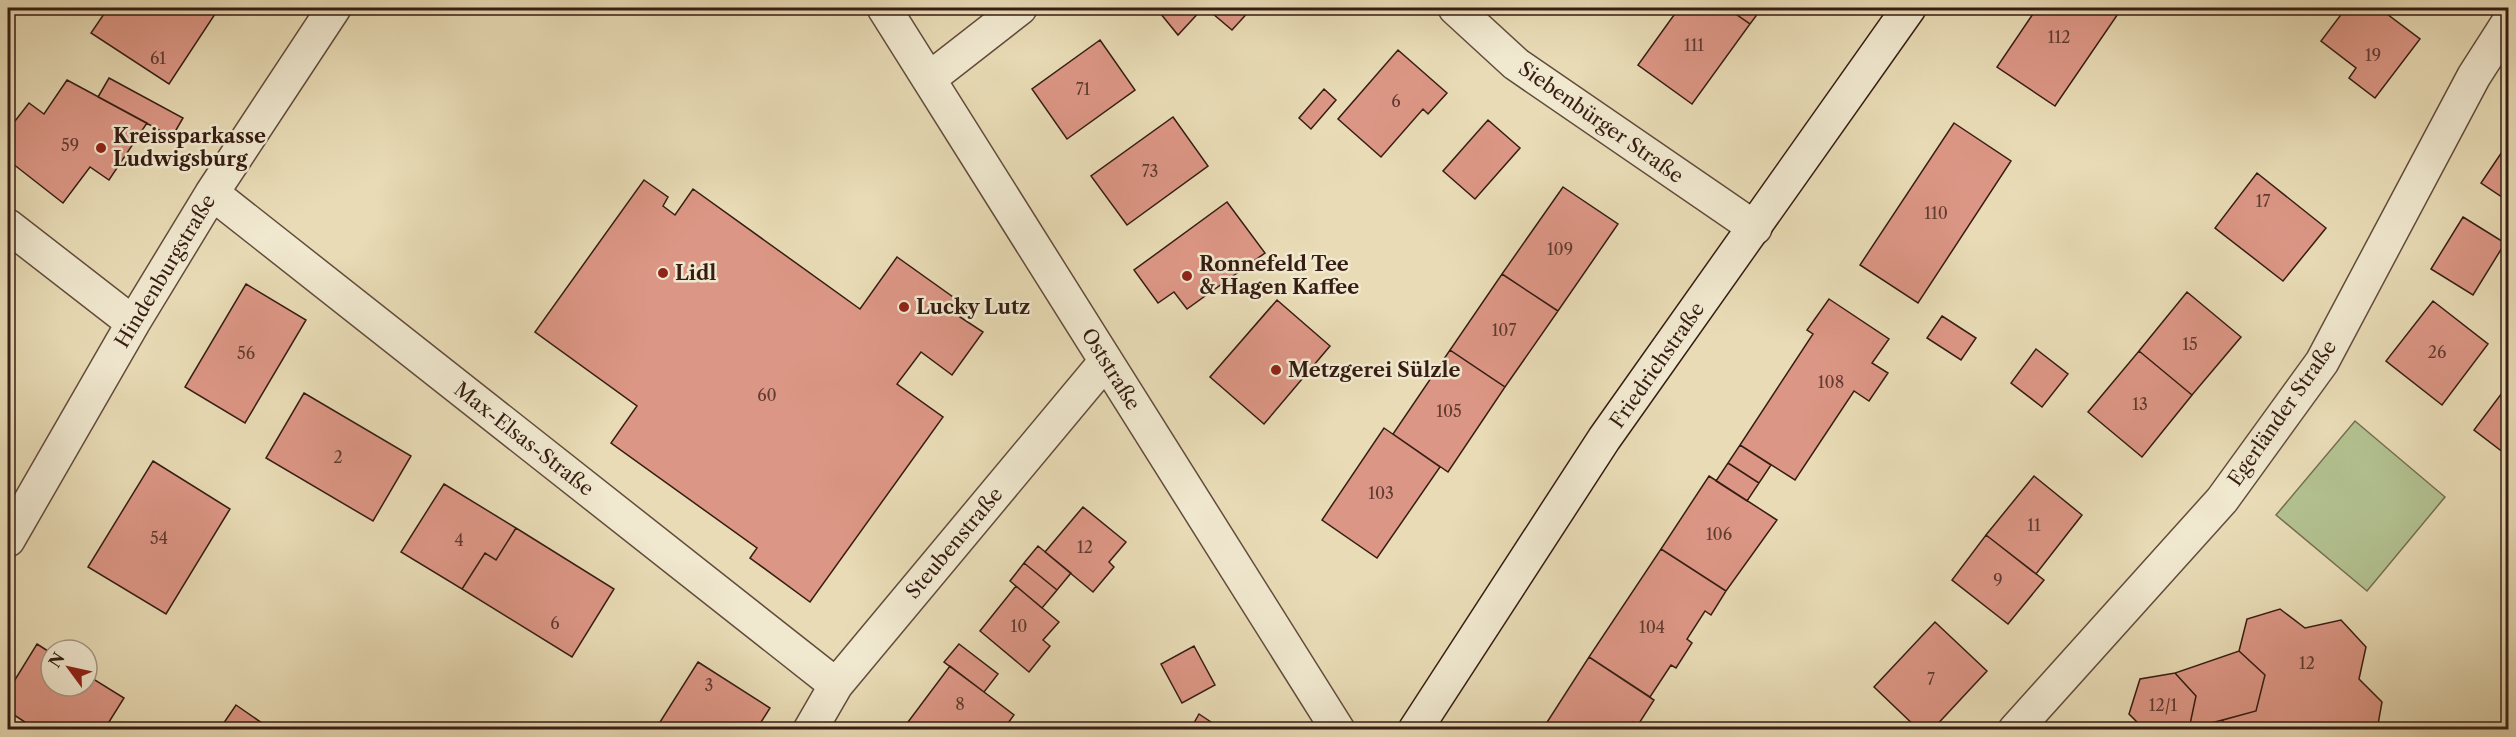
<svg xmlns="http://www.w3.org/2000/svg" width="2516" height="737" font-family="'Libre Caslon Text',serif">
<rect width="100%" height="100%" fill="#e8dbb5"/>
<filter id="stains"><feTurbulence type="fractalNoise" baseFrequency=".00333" numOctaves="4"/><feColorMatrix values="0 0 0 0 .2 0 0 0 0 .09 0 0 0 0 .02 0 0 0 .5 -.17"/></filter>
<radialGradient id="worn" r=".72"><stop offset=".6" stop-color="#630" stop-opacity="0"/><stop offset="1" stop-color="#630" stop-opacity=".3"/></radialGradient>
<!-- green -->
<path fill="#b3c190" stroke="#746f52" stroke-width="1.5" d="M 2355,421 L 2445,497 L 2367,591 L 2276,515 Z"/>
<!-- building -->
<path fill="#dc9685" stroke="#361d13" stroke-width="1.5" d="M 108,8 L 219,8 L 169,84 L 91,33 Z
M 1156,8 L 1203,8 L 1178,35 Z
M 1206,8 L 1252,8 L 1232,30 Z
M 1679,8 L 1727,8 L 1750,24 L 1692,104 L 1638,65 Z
M 1727,8 L 1762,8 L 1750,24 Z
M 2037,8 L 2122,8 L 2055,106 L 1997,67 Z
M 2346,8 L 2379,8 L 2420,39 L 2375,98 L 2349,78 L 2356,68 L 2321,41 Z
M 1100,40 L 1135,90 L 1067,139 L 1032,89 Z
M 1398,50 L 1447,93 L 1428,114 L 1423,109 L 1381,157 L 1338,119 Z
M 109,78 L 183,118 L 172,137 L 98,97 Z
M 67,80 L 147,123 L 109,180 L 90,167 L 63,203 L 8,160 L 8,130 L 29,103 L 44,114 Z
M 1324,89 L 1336,100 L 1311,129 L 1299,118 Z
M 1173,117 L 1208,166 L 1127,225 L 1091,176 Z
M 1488,120 L 1520,148 L 1475,199 L 1443,171 Z
M 1954,123 L 2011,161 L 1918,303 L 1860,265 Z
M 2508,143 L 2508,201 L 2481,183 Z
M 2257,173 L 2326,228 L 2283,281 L 2215,228 Z
M 644,180 L 668,197 L 663,206 L 675,215 L 693,189 L 860,309 L 897,257 L 967,307 L 960,317 L 983,332 L 952,375 L 921,352 L 897,384 L 943,417 L 810,602 L 750,558 L 757,548 L 611,443 L 637,406 L 535,332 Z
M 1563,187 L 1618,224 L 1558,311 L 1502,274 Z
M 1227,202 L 1265,253 L 1187,309 L 1174,292 L 1158,303 L 1134,270 Z
M 2463,217 L 2505,243 L 2473,295 L 2431,269 Z
M 1502,274 L 1558,311 L 1505,387 L 1450,350 Z
M 246,284 L 306,320 L 245,423 L 185,387 Z
M 2187,292 L 2241,337 L 2192,395 L 2139,351 Z
M 1829,299 L 1889,339 L 1872,363 L 1888,373 L 1869,401 L 1854,391 L 1795,480 L 1740,445 L 1813,334 L 1807,330 Z
M 1277,300 L 1330,346 L 1264,424 L 1210,377 Z
M 2433,301 L 2488,344 L 2442,405 L 2386,361 Z
M 1942,316 L 1976,338 L 1961,360 L 1927,338 Z
M 2036,349 L 2068,374 L 2042,407 L 2011,383 Z
M 1450,350 L 1505,387 L 1448,472 L 1393,434 Z
M 2139,351 L 2192,395 L 2142,457 L 2088,412 Z
M 2508,385 L 2508,456 L 2474,430 Z
M 304,393 L 411,456 L 373,521 L 266,458 Z
M 1384,428 L 1440,467 L 1377,558 L 1322,520 Z
M 1740,445 L 1771,465 L 1759,483 L 1728,463 Z
M 153,461 L 230,509 L 166,614 L 88,567 Z
M 1728,463 L 1759,483 L 1747,501 L 1716,481 Z
M 1709,476 L 1777,520 L 1726,591 L 1661,549 Z
M 2034,476 L 2082,515 L 2036,574 L 1986,535 Z
M 444,484 L 516,528 L 496,560 L 485,553 L 462,589 L 401,552 Z
M 1083,507 L 1126,542 L 1109,562 L 1114,567 L 1093,592 L 1045,552 Z
M 516,528 L 614,589 L 572,657 L 462,589 L 485,553 L 496,560 Z
M 1986,535 L 2044,580 L 2008,624 L 1952,580 Z
M 1038,546 L 1071,573 L 1057,590 L 1024,563 Z
M 1661,549 L 1726,591 L 1711,615 L 1705,611 L 1687,639 L 1692,643 L 1676,668 L 1671,665 L 1650,697 L 1589,657 Z
M 1024,563 L 1057,590 L 1042,608 L 1010,581 Z
M 1016,586 L 1059,622 L 1043,640 L 1050,646 L 1029,672 L 980,631 Z
M 2280,609 L 2305,628 L 2341,620 L 2366,647 L 2359,679 L 2382,702 L 2377,730 L 2221,730 L 2223,720 L 2256,711 L 2265,675 L 2239,651 L 2247,619 Z
M 1935,622 L 1987,671 L 1932,730 L 1919,730 L 1874,687 Z
M 37,644 L 51,653 L 51,686 L 87,686 L 87,675 L 124,698 L 104,730 L 37,730 L 8,711 L 8,691 Z
M 959,644 L 998,674 L 984,692 L 944,662 Z
M 1194,646 L 1215,685 L 1182,703 L 1161,664 Z
M 2239,651 L 2265,675 L 2256,711 L 2189,729 L 2196,696 L 2175,673 Z
M 1589,657 L 1654,700 L 1638,725 L 1633,722 L 1629,730 L 1542,730 Z
M 698,662 L 770,708 L 756,730 L 655,730 Z
M 950,666 L 1014,715 L 1003,730 L 902,730 Z
M 2175,673 L 2196,696 L 2189,729 L 2145,730 L 2129,714 L 2140,679 Z
M 236,705 L 272,730 L 219,730 Z
M 1199,714 L 1223,730 L 1190,730 Z"/>
<g fill="none" stroke-linecap="round" stroke-linejoin="round">
<!-- street casing -->
<g stroke="#624c3c" stroke-width="36">
<path id="street" d="M 884,8 L 1338,730
M 1455,8 L 1516,64 L 1755,228
M 929,79 L 1020,8
M 212,193 L 836,685
M 8,226 L 133,323
M 8,540 L 133,323 L 212,193 L 334,8
M 810,730 L 836,685 L 1106,361
M 2015,730 L 2222,500 L 2322,362 L 2474,76 L 2508,23"/>
</g>
<!-- secondary casing -->
<g stroke="#361d13" stroke-width="36">
<path id="secondary" d="M 1415,730 L 1604,439 L 1909,8"/>
</g>
<!-- street -->
<use href="#street" stroke="#f0e8cf" stroke-width="33"/>
<!-- secondary -->
<use href="#secondary" stroke="#f0e8cf" stroke-width="33"/>
</g>
<!-- markers -->
<g fill="#8f2418" stroke="#f0e8cf" stroke-width="2">
<circle cx="101" cy="148" r="6"/>
<circle cx="663" cy="273" r="6"/>
<circle cx="1187" cy="276" r="6"/>
<circle cx="904" cy="307" r="6"/>
<circle cx="1276" cy="370" r="6"/>
</g>
<g text-anchor="middle" dominant-baseline="central" stroke-width="5" stroke-linejoin="round" paint-order="stroke">
<!-- number labels -->
<g font-size="16" fill="#603b30">
<text x="2059" y="37">112</text>
<text x="1694" y="45">111</text>
<text x="2373" y="55">19</text>
<text x="158" y="58">61</text>
<text x="1083" y="89">71</text>
<text x="1396" y="101">6</text>
<text x="70" y="145">59</text>
<text x="1150" y="171">73</text>
<text x="2263" y="201">17</text>
<text x="1936" y="213">110</text>
<text x="1560" y="249">109</text>
<text x="1504" y="330">107</text>
<text x="2190" y="344">15</text>
<text x="2437" y="352">26</text>
<text x="246" y="353">56</text>
<text x="1831" y="382">108</text>
<text x="767" y="395">60</text>
<text x="2140" y="404">13</text>
<text x="1449" y="411">105</text>
<text x="338" y="457">2</text>
<text x="1381" y="493">103</text>
<text x="2034" y="525">11</text>
<text x="1719" y="534">106</text>
<text x="159" y="538">54</text>
<text x="459" y="540">4</text>
<text x="1085" y="547">12</text>
<text x="1998" y="580">9</text>
<text x="555" y="623">6</text>
<text x="1019" y="626">10</text>
<text x="1652" y="627">104</text>
<text x="2307" y="663">12</text>
<text x="1931" y="679">7</text>
<text x="709" y="685">3</text>
<text x="960" y="704">8</text>
<text x="2163" y="705">12/1</text>
</g>
<!-- street labels -->
<g font-size="20" fill="#361d13" stroke="#f0e8cf">
<text transform="translate(1601 122) rotate(35)">Siebenbürger Straße</text>
<text transform="translate(165 271) rotate(-59)">Hindenburgstraße</text>
<text transform="translate(1657 365) rotate(-55)">Friedrichstraße</text>
<text transform="translate(1111 369) rotate(58)">Oststraße</text>
<text transform="translate(2282 413) rotate(-55)">Egerländer Straße</text>
<text transform="translate(524 439) rotate(38)">Max-Elsas-Straße</text>
<text transform="translate(954 543) rotate(-50)">Steubenstraße</text>
</g>
<!-- poi labels -->
<g font-size="20" font-weight="bold" fill="#361d13" stroke="#f0e8cf" text-anchor="start">
<text x="113" y="136">Kreissparkasse<tspan x="113" dy="23">Ludwigsburg</tspan></text>
<text x="1199" y="264">Ronnefeld Tee<tspan x="1199" dy="23">&amp; Hagen Kaffee</tspan></text>
<text x="675" y="273">Lidl</text>
<text x="916" y="307">Lucky Lutz</text>
<text x="1288" y="370">Metzgerei Sülzle</text>
</g>
</g>
<!-- margin -->
<rect width="2516" height="737" fill="none" stroke="#e8dbb5" stroke-width="30"/>
<rect x="9" y="9" width="2498" height="719" fill="none" stroke="#361d13" stroke-width="3"/>
<rect x="15" y="15" width="2486" height="707" fill="none" stroke="#361d13" stroke-width="1.5"/>
<!-- north arrow -->
<g transform="translate(69 668) rotate(303)"><circle r="28" fill="#f0e8cf" stroke="#a69784" stroke-width="1.5"/>
<path d="M0-4.5L10 22L0 15L-10 22Z" fill="#8f2418"/>
<text y="-9" font-size="16" font-weight="bold" text-anchor="middle" fill="#361d13">N</text>
</g>
<rect width="100%" height="100%" filter="url(#stains)"/>
<rect width="100%" height="100%" fill="url(#worn)"/>
</svg>
